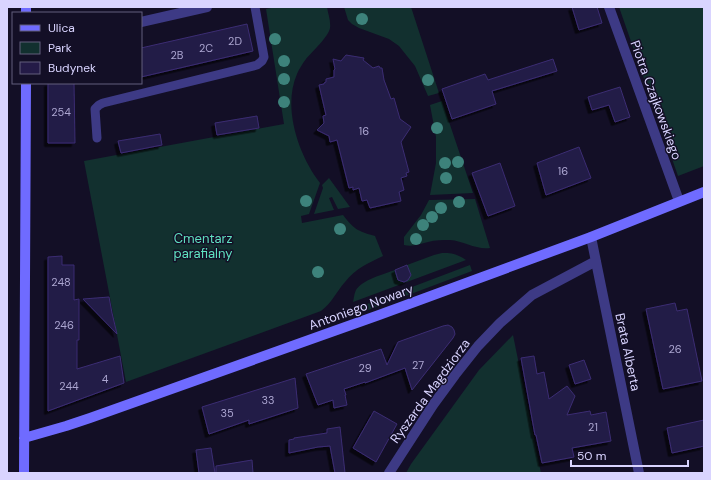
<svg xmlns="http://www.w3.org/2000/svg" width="711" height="480" font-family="'DM Sans',sans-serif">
<defs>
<filter id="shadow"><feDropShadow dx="-3.5" dy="3.5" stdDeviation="0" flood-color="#0009"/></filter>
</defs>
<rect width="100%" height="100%" fill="#130f26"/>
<!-- green -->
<path fill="#12302f" d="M 276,7 L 327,7 C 328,14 331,21 330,28 C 329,36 312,52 306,59 C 303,63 299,69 297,74 C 282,108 299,156 320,183 L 309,214 L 301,216 L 302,223 L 343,215 C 354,229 357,231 375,236 L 383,256 C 367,264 356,268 345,282 C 336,292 332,303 321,311 L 126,382 L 84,161 L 284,124 L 266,9 Z
M 344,7 L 411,7 L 439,93 L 428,96 L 415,66 L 399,46 L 389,39 L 359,28 L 352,24 L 348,20 Z
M 619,7 L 704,7 L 704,166 L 678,176 Z
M 442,101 L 473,193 L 430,195 L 436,163 L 436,137 L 430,105 Z
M 329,178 L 350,207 L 338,209 L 332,197 L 329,198 L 334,210 L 314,214 L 323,188 L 322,185 Z
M 475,199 L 490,248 C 476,250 464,241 450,240 C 443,240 435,240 428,242 C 419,244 413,247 404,245 L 404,237 L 421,215 L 429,200 Z
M 442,253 C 453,253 457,254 466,260 L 353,302 C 354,298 354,294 356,290 C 362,280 384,274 395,270 L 398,280 L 404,282 L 408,280 L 411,275 L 407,265 L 434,255 Z
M 470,265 L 472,271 L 355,315 L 354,309 Z
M 513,335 L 541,473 L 406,473 L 411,464 L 479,370 Z"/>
<!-- building -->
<path fill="#241b47" stroke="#3b2d73" filter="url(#shadow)" d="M 572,7 L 597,7 L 602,23 L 579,30 Z
M 247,24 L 253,51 L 141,77 L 141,48 Z
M 346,55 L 364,58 L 363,60 L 373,68 L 379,66 L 380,68 L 382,68 L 384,80 L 391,99 L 394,98 L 400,119 L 411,127 L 401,142 L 409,172 L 406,173 L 407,176 L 401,178 L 404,190 L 399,192 L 401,201 L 370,208 L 367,200 L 362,201 L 359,188 L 353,190 L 353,187 L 349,188 L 337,140 L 330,142 L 329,136 L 317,130 L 324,123 L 323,116 L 326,115 L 319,85 L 324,84 L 324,83 L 326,82 L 326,79 L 334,77 L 334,70 L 335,69 L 333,59 L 341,61 Z
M 553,59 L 557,71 L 492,91 L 496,104 L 452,119 L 442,89 L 485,74 L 488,80 Z
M 48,83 L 74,83 L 75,143 L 48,143 Z
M 620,87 L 630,117 L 615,122 L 609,105 L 592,110 L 588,97 Z
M 257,116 L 259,128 L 217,135 L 215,123 Z
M 160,134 L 162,145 L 121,153 L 118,141 Z
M 579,147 L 591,178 L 546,195 L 537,163 Z
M 500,163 L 515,206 L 488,216 L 472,173 Z
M 62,256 L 62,265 L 74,265 L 74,300 L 79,299 L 79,340 L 77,340 L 77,369 L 120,356 L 124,383 L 48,411 L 48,257 Z
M 407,265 L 411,275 L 408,280 L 404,282 L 398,280 L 395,270 Z
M 109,297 L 112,313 L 117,334 L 83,299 Z
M 675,303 L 677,311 L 687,309 L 702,381 L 663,389 L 646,309 Z
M 448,325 L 452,327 L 454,330 L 455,334 L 453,338 L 412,390 L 405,368 L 365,383 L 365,382 L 344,389 L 346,395 L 345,395 L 347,405 L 334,408 L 333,400 L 318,405 L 306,374 L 381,349 L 387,365 L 398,342 L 443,326 Z
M 534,356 L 537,374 L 544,372 L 549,399 L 567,386 L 575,396 L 567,415 L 590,411 L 591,415 L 606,412 L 611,441 L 572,448 L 574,457 L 542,463 L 536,435 L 535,435 L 521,358 Z
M 584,360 L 591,379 L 575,384 L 569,365 Z
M 295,378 L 298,408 L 249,424 L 249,420 L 209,434 L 202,407 Z
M 374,411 L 397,424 L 376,462 L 353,448 Z
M 704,420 L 704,446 L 672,453 L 667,428 Z
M 340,427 L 345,473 L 335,473 L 330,446 L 318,447 L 289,453 L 289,440 L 294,439 L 294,438 L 327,433 L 327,429 Z
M 211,448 L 215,473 L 199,473 L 196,450 Z
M 252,460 L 253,473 L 216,473 L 216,466 Z"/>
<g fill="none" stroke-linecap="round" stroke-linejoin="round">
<!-- lane -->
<path stroke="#3d3a85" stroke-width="9" d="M 97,138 L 95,109 L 99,105 L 103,103 L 257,65 L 262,61 L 264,57 L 255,7"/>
<!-- street -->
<path stroke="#3d3a85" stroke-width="10" d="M 609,7 L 679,201
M 141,22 L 207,7
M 591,237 L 639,473
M 389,473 L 433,405 L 455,375 L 478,346 L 500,323 L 532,295 L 596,261"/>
<!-- secondary -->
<path stroke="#6f6bff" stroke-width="10" d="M 26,13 L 26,7
M 24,438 L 66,426 L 90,418 L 379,315 L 591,237 L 704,192
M 24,473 L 26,83"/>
</g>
<!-- trees -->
<g fill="#3d827b">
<circle cx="362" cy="19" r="6"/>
<circle cx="275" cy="39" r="6"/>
<circle cx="284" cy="61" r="6"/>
<circle cx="284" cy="79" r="6"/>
<circle cx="428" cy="80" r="6"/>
<circle cx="284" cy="102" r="6"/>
<circle cx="437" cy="128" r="6"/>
<circle cx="458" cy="162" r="6"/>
<circle cx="445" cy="163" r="6"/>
<circle cx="446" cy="178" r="6"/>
<circle cx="306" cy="201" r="6"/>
<circle cx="459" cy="202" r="6"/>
<circle cx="441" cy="208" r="6"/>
<circle cx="432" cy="217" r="6"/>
<circle cx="423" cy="225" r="6"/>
<circle cx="340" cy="229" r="6"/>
<circle cx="416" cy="239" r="6"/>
<circle cx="318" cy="272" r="6"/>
</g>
<g text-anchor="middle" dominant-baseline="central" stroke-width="3" stroke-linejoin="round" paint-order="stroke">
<!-- number labels -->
<g font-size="11" fill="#aca6d1">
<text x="235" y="41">2D</text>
<text x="206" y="48">2C</text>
<text x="177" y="55">2B</text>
<text x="61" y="112">254</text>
<text x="364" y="131">16</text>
<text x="563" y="171">16</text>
<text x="61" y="282">248</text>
<text x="64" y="325">246</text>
<text x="675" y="349">26</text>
<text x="418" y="365">27</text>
<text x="365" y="368">29</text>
<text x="105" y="379">4</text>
<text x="69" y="386">244</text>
<text x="268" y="400">33</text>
<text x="227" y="413">35</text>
<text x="593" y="427">21</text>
</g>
<!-- street labels -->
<g font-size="13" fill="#d9d4ff" stroke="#130f26">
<text transform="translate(656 100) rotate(70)">Piotra Czajkowskiego</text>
<text transform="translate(361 307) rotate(-20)">Antoniego Nowary</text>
<text transform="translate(628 352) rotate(78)">Brata Alberta</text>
<text transform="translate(430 391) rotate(-54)">Ryszarda Magdziorza</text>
</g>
<!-- park labels -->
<g font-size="13" fill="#5fe0c0" stroke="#130f26">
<text x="203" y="238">Cmentarz<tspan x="203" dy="15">parafialny</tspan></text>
</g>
</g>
<!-- border -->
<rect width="711" height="480" fill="none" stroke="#d9d4ff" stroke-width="16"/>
<!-- legend -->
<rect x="12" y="12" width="130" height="72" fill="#130f26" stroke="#625e7d"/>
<rect x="20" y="25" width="20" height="6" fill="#6f6bff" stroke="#625e7d"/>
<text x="48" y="32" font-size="12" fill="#d9d4ff">Ulica</text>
<rect x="20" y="42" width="20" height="12" fill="#12302f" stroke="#625e7d"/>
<text x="48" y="52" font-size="12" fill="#d9d4ff">Park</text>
<rect x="20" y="62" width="20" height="12" fill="#241b47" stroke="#625e7d"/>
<text x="48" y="72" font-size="12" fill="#d9d4ff">Budynek</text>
<!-- scale -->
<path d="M571 460v6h117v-6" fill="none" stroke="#d9d4ff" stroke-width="2"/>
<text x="577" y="460" font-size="12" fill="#d9d4ff" stroke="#130f26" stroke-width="3" paint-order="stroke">50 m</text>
</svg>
